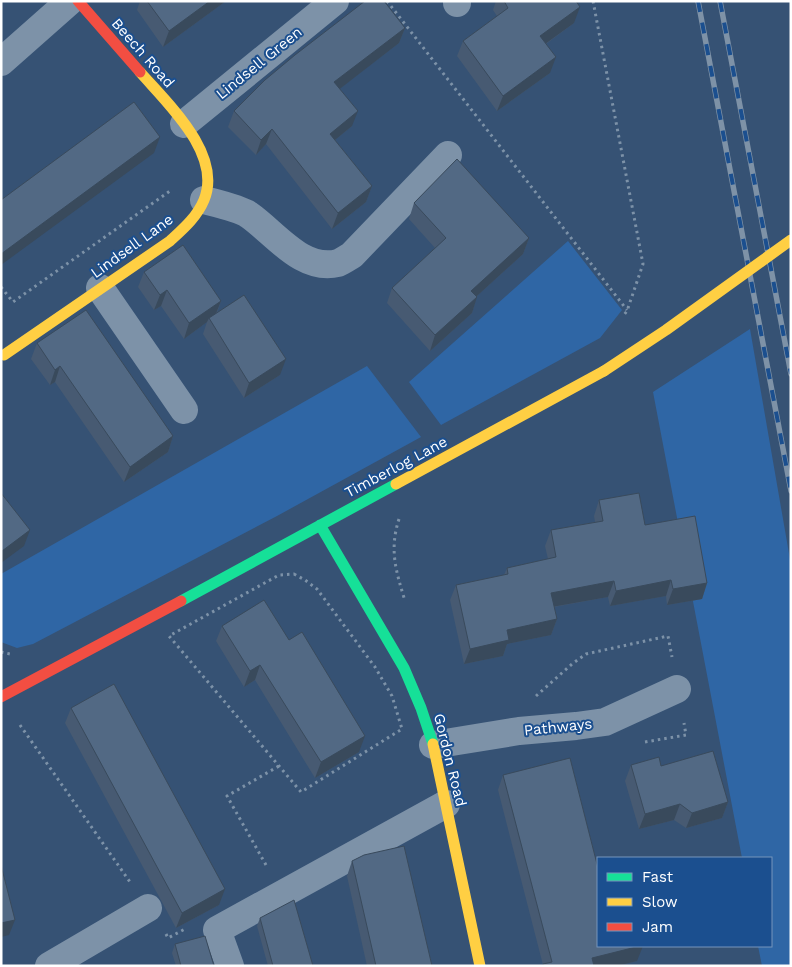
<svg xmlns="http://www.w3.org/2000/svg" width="792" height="967" font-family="'Work Sans',sans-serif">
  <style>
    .green { fill: #2f66a5 }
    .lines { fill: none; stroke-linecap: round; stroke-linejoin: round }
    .path { stroke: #7d92a8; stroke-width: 3; stroke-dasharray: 2.5 4; stroke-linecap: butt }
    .street { stroke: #7d92a8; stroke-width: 28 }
    .fast { stroke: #16e098; stroke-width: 11 }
    .slow { stroke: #ffcf43; stroke-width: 11 }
    .jam { stroke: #f24e42; stroke-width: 11 }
    .rail-casing { stroke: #7e92a7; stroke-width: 5.5 }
    .rail { stroke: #1b4f8f; stroke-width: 4; stroke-dasharray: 11; stroke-linecap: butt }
    .slow-bridge { stroke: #ffcf43; stroke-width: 11 }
    .wall { fill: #475a72 }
    .shaded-wall { fill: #394a5c }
    .building { fill: #526984; stroke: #394a5c }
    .labels { text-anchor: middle; stroke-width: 4; stroke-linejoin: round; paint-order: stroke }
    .street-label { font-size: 15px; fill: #fff; stroke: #1b4f8f }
  </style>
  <rect width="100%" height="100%" fill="#365274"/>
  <path class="green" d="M568,241L622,310L600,338L441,425L409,382Z
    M750,329L791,565V966H762L758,946H771V858H742L653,392Z
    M367,366L421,437L277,516L33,644L17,648L1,642V574Z"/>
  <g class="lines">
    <path class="path" d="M387,1L627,310
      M593,1L643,264L627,311L623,316
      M1,287L13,302L170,191
      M399,519C389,550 396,571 405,601
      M294,574L305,580L317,589L375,667L392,696L402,729L301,792L169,636L279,575Z
      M1,652L10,654
      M536,696L572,664L586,654L668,636L672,657
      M20,725L130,882
      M645,742L686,735L684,723
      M266,865L227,796L279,766
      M166,934L168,938L185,929"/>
    <path class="street" d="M457,1V3
      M1,62L70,1
      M184,124L335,1
      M204,200C215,203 241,209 249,215C275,233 302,272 338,263C343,261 347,258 352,255L448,155
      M100,288L184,410
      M433,745L519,731L576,726L605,722L677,689
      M49,966L148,908
      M230,966L217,930L446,804"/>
    <path class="fast" d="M320,525L404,668L421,708L433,744
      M181,601L396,484"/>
    <path class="slow" d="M4,355L170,241C183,229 197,217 204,200C223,154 167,103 140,72
      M396,484L604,371
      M433,744L480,966"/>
    <path class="jam" d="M78,1L140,72
      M1,697L181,601"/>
    <defs>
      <path id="rail" d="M698,1L791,491
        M720,1L791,374"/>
    </defs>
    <use href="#rail" class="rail-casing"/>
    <use href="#rail" class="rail"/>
    <path class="slow-bridge" d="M604,371L666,330L791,240"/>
  </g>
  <path class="wall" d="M140,1H226L163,47L137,10Z
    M496,1H576L574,23L546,44L550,73L497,111L457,56L463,41L497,16L493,10Z
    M405,28L399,43L339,89L352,126L335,140L372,186L366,202L332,229L266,144L256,155L228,127L234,111Z
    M414,203L529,238L523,254L477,296L472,313L430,351L387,303L392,288L435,248L409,219Z
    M144,272L221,301L217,313L280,375L244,398L203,334L207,322L184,339L161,306L154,310L138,287Z
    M37,343L173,436L168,452L124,482L55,382L50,385L31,359Z
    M599,500L645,525L707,583L702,599L667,605L666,596L610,606L608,597L554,607L557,619L551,635L507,644L503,656L464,664L450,600L456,585L504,575L507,568L548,559L545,546L551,530L595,522L594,516Z
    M222,626L289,640L359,752L315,778L255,680L244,687L216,641Z
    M71,708L219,905L176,928L65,723Z
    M631,765L661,766L728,802L722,818L686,828L674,820L639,829L625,781Z
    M503,775L598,946L637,961L617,966H542L543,965L498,790Z
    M352,861L432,966H367L347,876Z
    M260,918L313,966H268L257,926Z
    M175,944L214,966H176L172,953Z"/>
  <path class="shaded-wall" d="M210,1H226L163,47L169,31Z
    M580,7L574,23L534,52L540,36Z
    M405,28L399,43L328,98L334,82Z
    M556,57L550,73L497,111L503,96Z
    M358,111L352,126L324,149L330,134Z
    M272,129L266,144L256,155L261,140Z
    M160,137L154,153L1,265V254Z
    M372,186L366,202L332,229L338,213Z
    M529,238L523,254L466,306L471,291Z
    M167,290L161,306L154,310L160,295Z
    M477,297L472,313L430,351L435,335Z
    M221,301L215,316L209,318L207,322L184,339L189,323Z
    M286,359L280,375L244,398L249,383Z
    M60,366L55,382L50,385L55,370Z
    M173,436L168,452L124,482L130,467Z
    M30,530L24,546L1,563L2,551Z
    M671,580L666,596L610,606L616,591Z
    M614,581L608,597L546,608L551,593Z
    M707,583L702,599L667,605L673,589Z
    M557,619L551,635L507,644L503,656L464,664L470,649L507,630Z
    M260,665L255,680L244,687L250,671Z
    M365,736L359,752L315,778L321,762Z
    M728,802L722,818L686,828L692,813Z
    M680,804L674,820L639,829L645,814Z
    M225,889L219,905L176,928L182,913Z
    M15,920L9,935L1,937V923Z
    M640,946H643L637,961L617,966H589L592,958Z"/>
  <path class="building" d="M147,1H210L169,31Z
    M365,1H384L405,28L334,82L358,111L330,134L372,186L338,213L272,129L261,140L234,111L265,80L295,55Z
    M504,1H576L580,7L540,36L556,57L503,96L463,41L508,8Z
    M134,102L160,137L1,254V200Z
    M457,159L529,238L471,291L477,297L435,335L392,288L446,238L414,203Z
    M183,245L221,301L189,323L167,290L160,295L144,272Z
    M244,295L286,359L249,383L209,318Z
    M86,310L173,436L130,467L60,366L55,370L37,343Z
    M1,493L30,530L2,551H1Z
    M639,493L645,525L695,516L707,583L673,589L671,580L616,591L614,581L551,593L557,619L507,630L509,640L470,649L456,585L508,574L507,568L556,557L551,530L603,521L599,500Z
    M264,600L289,640L302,632L365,736L321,762L260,665L250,671L222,626Z
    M114,684L225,889L182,913L71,708Z
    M713,751L728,802L692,813L680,804L645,814L631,765L659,757L661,766Z
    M570,758L598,868V946H640L592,958L594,966H543V964L552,962L503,775Z
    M404,846L432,966H376L352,861L364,855Z
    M1,865L15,920L1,923Z
    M294,900L313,966H273L260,918Z
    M205,936L214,966H181L175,944Z"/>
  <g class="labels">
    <g class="street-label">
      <text transform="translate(143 53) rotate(49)" y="5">Beech Road</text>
      <text transform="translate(259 63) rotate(-39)" y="5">Lindsell Green</text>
      <text transform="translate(132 246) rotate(-36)" y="5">Lindsell Lane</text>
      <text transform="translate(396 467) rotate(-28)" y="5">Timberlog Lane</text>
      <text transform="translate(558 727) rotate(-6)" y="5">Pathways</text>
      <text transform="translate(450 760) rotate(76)" y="5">Gordon Road</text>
    </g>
  </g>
  <rect width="792" height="967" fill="none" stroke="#ffffff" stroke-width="5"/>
  <rect x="597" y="857" width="175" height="90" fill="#1b4f8f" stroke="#7695bc"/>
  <rect x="607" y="873" width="25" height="8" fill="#16e098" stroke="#7695bc"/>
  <text x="642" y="882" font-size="15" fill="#ffffff">Fast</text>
  <rect x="607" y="898" width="25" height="8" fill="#ffcf43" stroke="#7695bc"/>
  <text x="642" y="907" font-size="15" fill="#ffffff">Slow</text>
  <rect x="607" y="923" width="25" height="8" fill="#f24e42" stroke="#7695bc"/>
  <text x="642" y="932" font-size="15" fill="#ffffff">Jam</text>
</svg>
